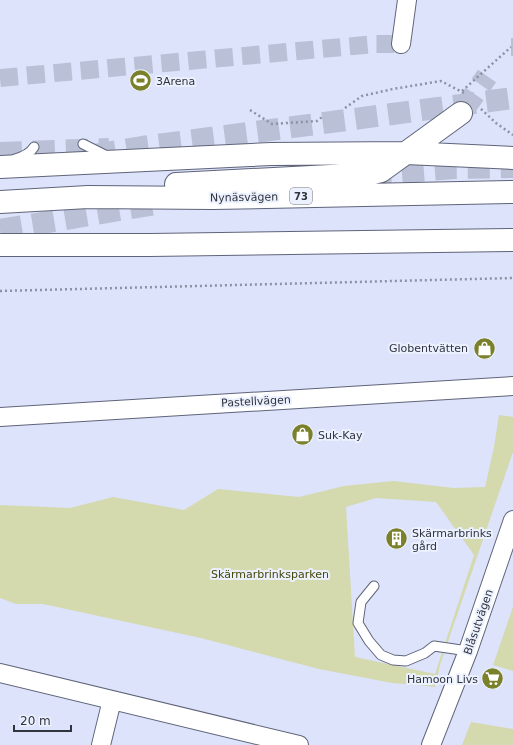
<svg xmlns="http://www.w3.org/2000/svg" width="513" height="745" font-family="'DejaVu Sans',sans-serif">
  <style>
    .green { fill: #d4d9ae; fill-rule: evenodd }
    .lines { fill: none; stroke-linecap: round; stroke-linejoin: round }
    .street-tunnel { stroke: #bac0d5; stroke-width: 18; stroke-dasharray: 18 9; stroke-linecap: butt }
    .highway-tunnel { stroke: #bac0d5; stroke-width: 22; stroke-dasharray: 22 11; stroke-linecap: butt }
    .lane-casing { stroke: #5f6479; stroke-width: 11 }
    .street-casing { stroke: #5f6479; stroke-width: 20 }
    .highway-casing { stroke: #5f6479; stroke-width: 24 }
    .path { stroke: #8c92a3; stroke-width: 2.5; stroke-dasharray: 2 3; stroke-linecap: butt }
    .lane { stroke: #fff; stroke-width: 9 }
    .street { stroke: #fff; stroke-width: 18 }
    .highway { stroke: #fff; stroke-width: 22 }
    .labels { text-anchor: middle; stroke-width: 4; stroke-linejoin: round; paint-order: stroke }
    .shield { fill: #ecf1ff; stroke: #696d77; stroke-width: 1 }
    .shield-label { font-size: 10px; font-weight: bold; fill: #31343d }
    .poi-label { font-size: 11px; fill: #31343d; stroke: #ecf1ff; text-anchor: start }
    .street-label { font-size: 11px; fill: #31343d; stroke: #ecf1ff }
    .park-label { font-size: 11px; fill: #444705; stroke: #ecf1ff }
  </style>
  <rect width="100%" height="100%" fill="#dce3fb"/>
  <path class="green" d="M499,415L513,417V452L440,665L435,687L418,685L392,683L319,669L201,638L43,604H16L0,598V505L70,508L113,497L184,510L218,489L299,497L344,486L393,481L454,488L485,487L494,447ZM376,498L436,502L474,555L435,674L355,657L346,507Z
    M513,607V671L493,665Z
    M471,722L513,729V745H462Z"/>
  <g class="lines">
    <path class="street-tunnel" d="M511,47H513
      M0,78L376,44H401"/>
    <path class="highway-tunnel" d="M462,112L487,76
      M0,153L109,149
      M94,155L142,147L513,98
      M369,175L454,168L513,167
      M0,230L161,203"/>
    <defs>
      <path id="lane" d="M83,144L107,156
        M15,159C22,157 30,154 34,147
        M374,586L361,602L358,623L369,641L381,655L393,660L406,661L425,653L434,646L468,651"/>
      <path id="street" d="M401,44L407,0
        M0,417L513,386
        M0,673L299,745
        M101,745L112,700
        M431,745L468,651L513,520"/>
      <path id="highway" d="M0,167L271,154L406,153L513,158
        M176,184L369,174L381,171L461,113
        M0,202L88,197L213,198L513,192
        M0,245H150L513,240"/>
    </defs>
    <use href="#lane" class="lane-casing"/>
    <use href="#street" class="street-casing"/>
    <use href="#highway" class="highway-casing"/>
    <path class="path" d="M462,91L511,47
      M345,108L362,96L393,89L441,81L464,93
      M481,109L496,123L513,135
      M250,110L272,124L317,121L322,117
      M0,291L513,278"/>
    <use href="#lane" class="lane"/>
    <use href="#street" class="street"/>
    <use href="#highway" class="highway"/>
  </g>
  <defs>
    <symbol id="stadium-disc" viewBox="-11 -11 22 22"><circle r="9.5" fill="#7b812b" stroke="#ecf1ff"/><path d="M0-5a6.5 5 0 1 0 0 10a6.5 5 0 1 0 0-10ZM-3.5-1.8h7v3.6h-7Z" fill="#fff"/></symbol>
    <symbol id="shop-disc" viewBox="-11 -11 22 22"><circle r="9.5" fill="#7b812b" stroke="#ecf1ff"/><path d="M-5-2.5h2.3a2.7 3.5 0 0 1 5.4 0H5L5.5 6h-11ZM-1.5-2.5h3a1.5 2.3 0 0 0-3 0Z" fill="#fff"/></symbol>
    <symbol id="building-disc" viewBox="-11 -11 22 22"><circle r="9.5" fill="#7b812b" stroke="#ecf1ff"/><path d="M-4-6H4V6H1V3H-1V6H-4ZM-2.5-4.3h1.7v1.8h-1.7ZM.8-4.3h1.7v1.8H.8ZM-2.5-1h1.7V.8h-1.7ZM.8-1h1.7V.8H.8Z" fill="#fff"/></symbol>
    <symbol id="supermarket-disc" viewBox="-11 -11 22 22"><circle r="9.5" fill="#7b812b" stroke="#ecf1ff"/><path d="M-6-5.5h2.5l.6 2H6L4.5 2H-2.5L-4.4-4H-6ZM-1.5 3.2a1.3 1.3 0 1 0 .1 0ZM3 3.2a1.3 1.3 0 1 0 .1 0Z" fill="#fff"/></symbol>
  </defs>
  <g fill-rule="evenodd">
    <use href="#stadium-disc" x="128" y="68" width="25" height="25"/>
    <use href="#shop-disc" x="472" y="336" width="25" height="25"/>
    <use href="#shop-disc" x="290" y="422" width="25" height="25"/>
    <use href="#building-disc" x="384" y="526" width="25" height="25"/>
    <use href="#supermarket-disc" x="480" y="666" width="25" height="25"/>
  </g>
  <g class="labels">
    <rect class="shield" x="290" y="188" width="22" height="16" rx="3"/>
    <g class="shield-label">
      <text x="301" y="200">73</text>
    </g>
    <g class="poi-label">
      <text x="156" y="85">3Arena</text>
      <text x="468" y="352" text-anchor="end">Globentvätten</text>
      <text x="318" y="439">Suk-Kay</text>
      <text x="412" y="537">Skärmarbrinks<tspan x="412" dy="13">gård</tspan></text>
      <text x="478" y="683" text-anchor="end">Hamoon Livs</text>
    </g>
    <g class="street-label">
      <text transform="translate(244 197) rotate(-1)" y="4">Nynäsvägen</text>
      <text transform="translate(256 401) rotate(-3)" y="4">Pastellvägen</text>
      <text transform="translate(478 622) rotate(-71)" y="4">Blåsutvägen</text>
    </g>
    <g class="park-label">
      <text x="270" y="578">Skärmarbrinksparken</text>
    </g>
  </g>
  <path d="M14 725v6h57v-6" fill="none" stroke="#31343d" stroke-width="2"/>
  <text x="20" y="725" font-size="12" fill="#31343d" stroke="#ecf1ff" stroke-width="3" paint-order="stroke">20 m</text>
</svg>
